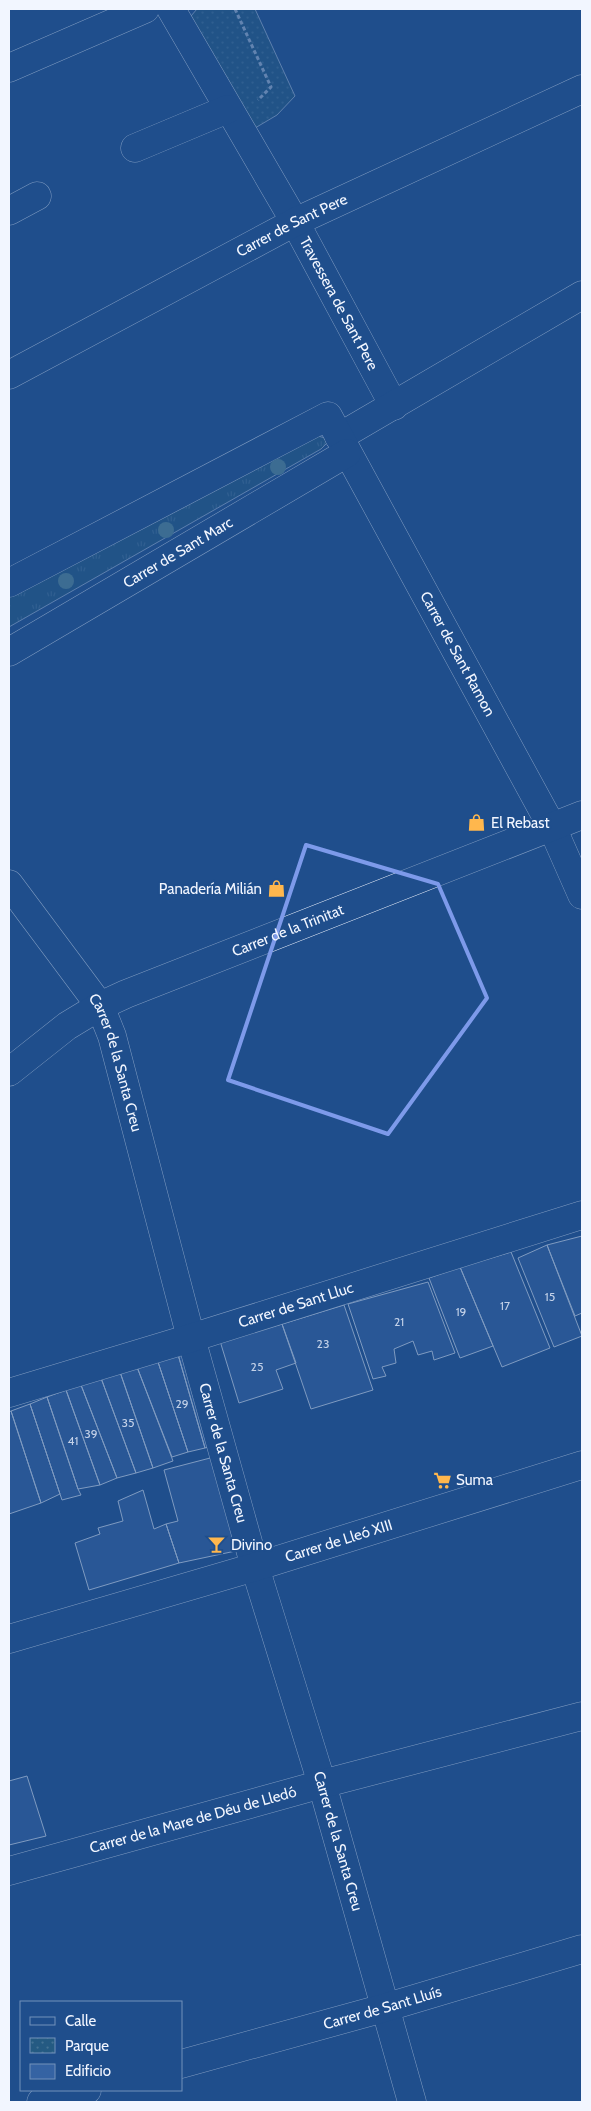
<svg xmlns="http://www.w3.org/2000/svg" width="591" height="2111" font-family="Cabin,sans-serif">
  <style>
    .grass { fill: url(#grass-tufts); stroke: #a8bbd7 }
    .park { fill: url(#park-dots); stroke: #a8bbd7 }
    .building { fill: #3563a3; stroke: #f2f6ff }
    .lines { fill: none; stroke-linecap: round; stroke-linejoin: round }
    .minor-casing { stroke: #f2f6ff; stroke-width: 29 }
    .path { stroke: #b3c4dc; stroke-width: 3; stroke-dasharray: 4 2.5; stroke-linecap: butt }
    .minor { stroke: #1f4e8c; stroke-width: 28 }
    .tree { fill: #61919a }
    .marked { fill: none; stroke: #7d9aea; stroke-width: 4; stroke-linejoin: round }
    .labels { text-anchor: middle; stroke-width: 4; stroke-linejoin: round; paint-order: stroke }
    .number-label { font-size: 12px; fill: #c3d1e8 }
    .street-label { font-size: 15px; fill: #f2f6ff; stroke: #1f4e8c }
    .poi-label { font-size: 15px; fill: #f2f6ff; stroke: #1f4e8c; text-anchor: start }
  </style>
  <defs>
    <pattern id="grass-tufts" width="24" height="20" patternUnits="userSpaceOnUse" patternTransform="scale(1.25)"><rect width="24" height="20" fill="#245a82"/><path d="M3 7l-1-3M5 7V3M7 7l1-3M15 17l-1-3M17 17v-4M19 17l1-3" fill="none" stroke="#447295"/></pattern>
    <pattern id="park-dots" width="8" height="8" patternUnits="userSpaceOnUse" patternTransform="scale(1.25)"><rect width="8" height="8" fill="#245a82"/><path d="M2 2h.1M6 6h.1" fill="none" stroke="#447295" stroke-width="1.8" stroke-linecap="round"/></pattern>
  </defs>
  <rect width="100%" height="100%" fill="#1f4e8c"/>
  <path class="grass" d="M318,436L325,438L327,443L321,449L9,627V596Z"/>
  <path class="park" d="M197,9H255L295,96L277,115L250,131L191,16Z"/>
  <path class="building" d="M582,1236V1313L575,1316L547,1245Z
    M547,1245L582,1336L554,1347L518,1258Z
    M511,1252L550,1348L502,1367L460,1267Z
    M460,1267L493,1346L460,1358L429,1278Z
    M428,1282L455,1353L434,1360L432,1351L418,1355L413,1341L394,1349L396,1363L382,1367L386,1376L373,1379L348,1304Z
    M344,1305L373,1390L311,1409L282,1324Z
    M282,1324L296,1363L276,1370L283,1389L239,1403L220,1341Z
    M188,1345L216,1445L205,1448L177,1351Z
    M177,1351L205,1448L188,1452L157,1359Z
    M157,1359L188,1452L172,1457L137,1367Z
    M137,1367L173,1461L153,1468L120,1372Z
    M120,1372L153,1468L136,1473L101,1378Z
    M101,1378L136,1473L117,1478L81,1385Z
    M81,1385L117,1478L100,1485L66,1390Z
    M66,1390L100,1485L78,1489L47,1397Z
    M47,1397L78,1489L81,1495L62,1500L30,1404Z
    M30,1404L60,1494L41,1503L11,1411Z
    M11,1411L41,1503L9,1514V1412Z
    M214,1457L245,1549L179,1563L166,1524L178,1521L164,1470Z
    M143,1490L154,1529L166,1524L179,1563L89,1590L75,1543L100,1534L98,1528L123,1521L118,1501Z
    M27,1776L46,1836L9,1845V1781Z"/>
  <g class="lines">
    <defs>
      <g id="minor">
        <path id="s1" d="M171,9L295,222L394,406"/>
        <path d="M9,68L145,9"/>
        <path d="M135,148L228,109"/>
        <path d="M9,211L37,196"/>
        <path id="s2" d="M9,375L295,222L582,89"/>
        <path d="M339,437L582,295"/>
        <path id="s3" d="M9,583L328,416L552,827L582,895"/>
        <path id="s4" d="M9,652L347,453"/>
        <path id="s5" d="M9,884L100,1006L112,1036L191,1338L255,1567L322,1784L412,2102"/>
        <path id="s6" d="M9,1072L67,1026L100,1006L126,994L582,815"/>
        <path id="s7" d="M9,1393L191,1338L582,1215"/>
        <path id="s8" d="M9,1639L255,1567L582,1465"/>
        <path id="s9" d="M9,1871L322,1784L582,1716"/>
        <path id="s10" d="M181,2064L384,2008L582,1949"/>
        <path d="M41,2102L87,2090"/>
      </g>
    </defs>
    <use href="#minor" class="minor-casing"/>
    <path class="path" d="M235,9L271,87L258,100"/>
    <use href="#minor" class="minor"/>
  </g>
  <g class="tree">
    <circle cx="278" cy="467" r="8"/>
    <circle cx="166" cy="530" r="8"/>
    <circle cx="66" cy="581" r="8"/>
  </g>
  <path d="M0 0H591V2111H0ZM306,845L438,884L487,998L388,1134L228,1080Z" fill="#1f4e8c" fill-opacity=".55" fill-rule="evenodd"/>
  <path class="marked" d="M306,845L438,884L487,998L388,1134L228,1080Z"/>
  <defs>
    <symbol id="shop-bare" viewBox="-9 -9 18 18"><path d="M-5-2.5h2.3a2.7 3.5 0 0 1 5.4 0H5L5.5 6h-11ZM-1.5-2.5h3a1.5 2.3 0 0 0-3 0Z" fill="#ffb74d" stroke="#1f4e8c" stroke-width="2.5" paint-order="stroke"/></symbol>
    <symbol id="supermarket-bare" viewBox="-9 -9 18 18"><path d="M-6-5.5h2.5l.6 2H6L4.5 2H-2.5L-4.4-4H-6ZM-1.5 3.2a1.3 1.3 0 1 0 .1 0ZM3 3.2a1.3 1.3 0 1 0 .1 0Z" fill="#ffb74d" stroke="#1f4e8c" stroke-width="2.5" paint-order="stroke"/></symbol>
    <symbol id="bar-bare" viewBox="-9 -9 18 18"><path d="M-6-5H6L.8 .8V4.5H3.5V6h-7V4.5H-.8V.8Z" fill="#ffb74d" stroke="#1f4e8c" stroke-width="2.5" paint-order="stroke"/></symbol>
  </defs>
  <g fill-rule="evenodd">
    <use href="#shop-bare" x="464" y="810" width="25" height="25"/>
    <use href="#shop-bare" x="264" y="876" width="25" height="25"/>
    <use href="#supermarket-bare" x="430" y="1468" width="25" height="25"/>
    <use href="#bar-bare" x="204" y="1532" width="25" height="25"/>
  </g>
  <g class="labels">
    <g class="number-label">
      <text x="550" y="1301">15</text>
      <text x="505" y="1310">17</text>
      <text x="461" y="1316">19</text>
      <text x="399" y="1326">21</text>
      <text x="323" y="1348">23</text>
      <text x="257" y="1371">25</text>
      <text x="182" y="1408">29</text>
      <text x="128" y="1427">35</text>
      <text x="91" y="1438">39</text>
      <text x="73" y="1445">41</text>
    </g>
    <g class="street-label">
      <text dy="5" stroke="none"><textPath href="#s2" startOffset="320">Carrer de Sant Pere</textPath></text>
      <text dy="5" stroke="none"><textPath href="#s1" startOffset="339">Travessera de Sant Pere</textPath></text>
      <text dy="5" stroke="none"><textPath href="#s4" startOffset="196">Carrer de Sant Marc</textPath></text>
      <text dy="5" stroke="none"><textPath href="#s3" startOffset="631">Carrer de Sant Ramon</textPath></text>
      <text dy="5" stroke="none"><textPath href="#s6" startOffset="315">Carrer de la Trinitat</textPath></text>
      <text dy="5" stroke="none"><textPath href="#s5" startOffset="211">Carrer de la Santa Creu</textPath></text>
      <text dy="5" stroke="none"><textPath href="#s7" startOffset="300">Carrer de Sant Lluc</textPath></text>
      <text dy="5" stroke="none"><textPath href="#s5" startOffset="616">Carrer de la Santa Creu</textPath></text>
      <text dy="5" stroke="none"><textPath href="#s8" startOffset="344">Carrer de Lleó XIII</textPath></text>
      <text dy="5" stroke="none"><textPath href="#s9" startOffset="191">Carrer de la Mare de Déu de Lledó</textPath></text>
      <text dy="5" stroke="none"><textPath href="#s5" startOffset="1021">Carrer de la Santa Creu</textPath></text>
      <text dy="5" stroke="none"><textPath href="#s10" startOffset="209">Carrer de Sant Lluís</textPath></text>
    </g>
    <g class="poi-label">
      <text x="491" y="828">El Rebast</text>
      <text x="262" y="894" text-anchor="end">Panadería Milián</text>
      <text x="456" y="1485">Suma</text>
      <text x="231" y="1550">Divino</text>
    </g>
  </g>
  <rect width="591" height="2111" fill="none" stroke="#f2f6ff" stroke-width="20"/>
  <rect x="20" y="2001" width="162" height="90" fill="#1f4e8c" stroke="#7391ba"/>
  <rect x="30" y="2017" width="25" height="8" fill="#1f4e8c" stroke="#7391ba"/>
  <text x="65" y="2026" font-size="15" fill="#f2f6ff">Calle</text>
  <rect x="30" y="2038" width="25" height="15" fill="url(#park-dots)" stroke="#7391ba"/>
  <text x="65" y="2051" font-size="15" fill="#f2f6ff">Parque</text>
  <rect x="30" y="2064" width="25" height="15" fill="#3563a3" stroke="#7391ba"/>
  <text x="65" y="2076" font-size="15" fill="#f2f6ff">Edificio</text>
</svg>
